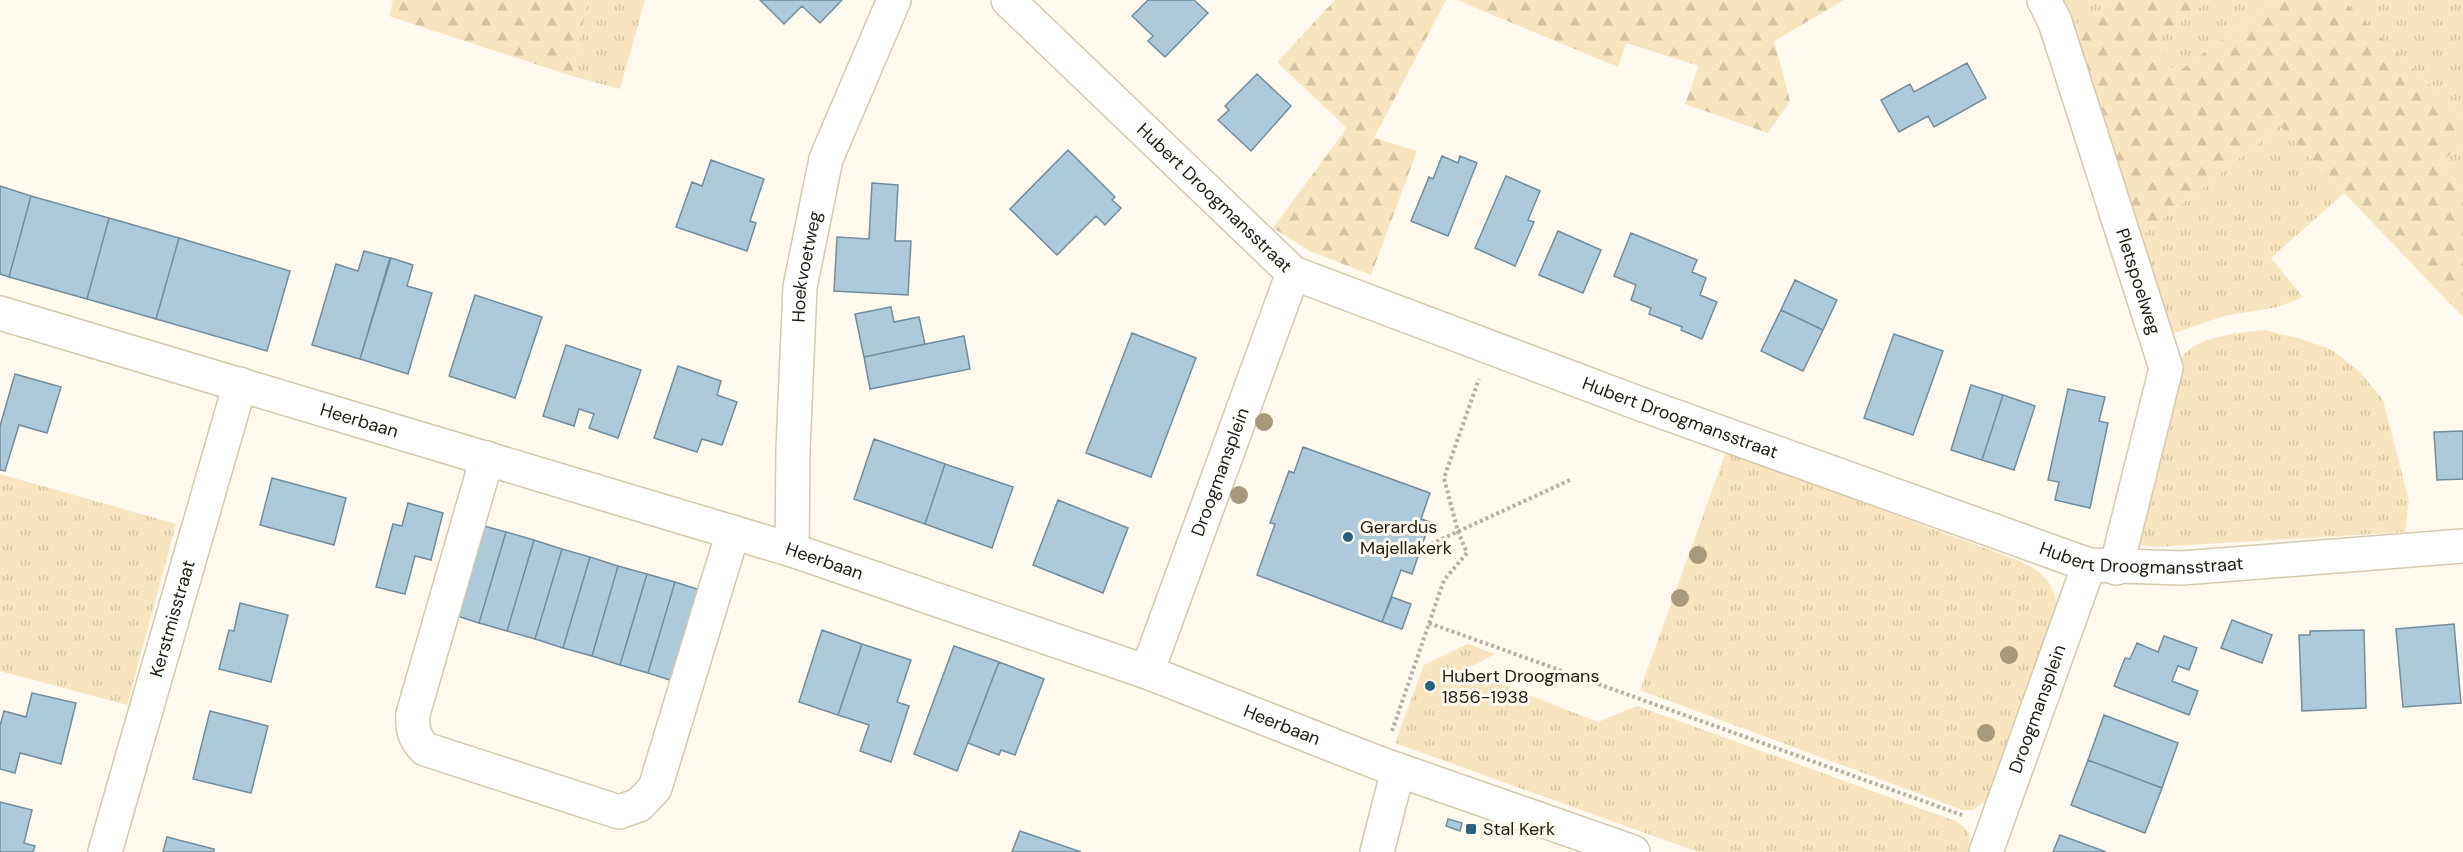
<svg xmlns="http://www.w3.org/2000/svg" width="2463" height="852" font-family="'DM Sans',sans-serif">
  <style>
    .grass { fill: url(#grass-tufts) }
    .forest { fill: url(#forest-firs) }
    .building { fill: #accada; stroke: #728e9e; stroke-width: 1.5 }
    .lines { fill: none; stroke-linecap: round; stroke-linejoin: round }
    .minor-casing { stroke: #d5c9ae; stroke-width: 36 }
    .path { stroke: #b6b1a6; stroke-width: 4; stroke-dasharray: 3 3; stroke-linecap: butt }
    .minor { stroke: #fff; stroke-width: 33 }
    .tree { fill: #a69a7b }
    .poi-dot { fill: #2a617c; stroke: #fef9ee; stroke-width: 2 }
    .labels { text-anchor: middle; stroke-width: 6; stroke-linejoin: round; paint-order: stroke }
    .street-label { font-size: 18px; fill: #201c11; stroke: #fef9ee }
    .poi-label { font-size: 18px; fill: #201c11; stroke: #fef9ee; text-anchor: start }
  </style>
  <defs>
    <pattern id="grass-tufts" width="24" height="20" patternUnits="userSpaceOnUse" patternTransform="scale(1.5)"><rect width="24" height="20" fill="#f6e5be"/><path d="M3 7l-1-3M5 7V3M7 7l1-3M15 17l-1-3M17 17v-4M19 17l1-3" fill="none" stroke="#d3c4a2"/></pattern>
    <pattern id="forest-firs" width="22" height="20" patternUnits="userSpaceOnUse" patternTransform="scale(1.5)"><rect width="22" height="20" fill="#f6e5be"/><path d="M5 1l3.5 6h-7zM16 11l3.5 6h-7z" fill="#d3c4a2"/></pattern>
  </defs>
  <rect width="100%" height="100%" fill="#fef9ee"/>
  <path class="grass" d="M588,0H645L620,89L572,76Z
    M2059,0H2121L2072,27Z
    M2210,0H2276L2175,74L2156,40Z
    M2343,0H2463V117Z
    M2280,126L2344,193L2271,258L2303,297L2278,307L2224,316L2169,335L2140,237Z
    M2463,142V188L2439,165Z
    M2264,330L2301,339L2332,350L2360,372L2383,400L2409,501L2405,532L2156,547L2140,545L2173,378C2176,371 2178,362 2183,356C2196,337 2242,332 2264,330Z
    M1726,452L2017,560C2040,570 2053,580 2057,606L1987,800L1973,810H1963L1640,690Z
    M0,474L176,524L127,705L0,671Z
    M1468,644L1495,654L1464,670L1598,722L1637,706L1955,821C1970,829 1972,836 1968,852H1698L1395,743L1424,665Z"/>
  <path class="forest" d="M393,0H588L572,76L389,16Z
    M1335,0H1446L1374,138L1417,151L1371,275L1310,251L1273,228L1347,128L1277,62Z
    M1457,0H1844L1774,41L1790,101L1768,133L1685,104L1699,66L1626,43L1618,67Z
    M2121,0H2210L2157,40L2175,74L2276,0H2343L2463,117V142L2439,165L2463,188V317L2280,126L2140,237L2072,27Z"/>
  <path class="building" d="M760,0H842L820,23L802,6L784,24Z
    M1148,0H1194L1208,13L1165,57L1148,41L1153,36L1132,16Z
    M1967,63L1986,98L1934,127L1928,116L1899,132L1881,100L1910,84L1914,92Z
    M1257,74L1291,106L1251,151L1218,120L1229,110L1225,106Z
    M1068,150L1115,197L1112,200L1121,208L1105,225L1096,216L1057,255L1010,209Z
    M1442,156L1458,163L1460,156L1477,163L1448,236L1411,221L1429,177L1433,179Z
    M711,160L764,179L750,221L756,223L747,251L676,227L692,182L702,186Z
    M1506,176L1540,191L1528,220L1534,222L1515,266L1475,248Z
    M872,183L898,185L895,241H911L908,295L834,291L837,237L869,239Z
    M0,186L31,196L9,277L0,274Z
    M31,196L109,218L87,299L9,277Z
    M109,218L179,238L156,319L87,299Z
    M1558,231L1601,250L1583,293L1539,275Z
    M1631,233L1697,260L1692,272L1706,278L1700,295L1717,302L1702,339L1681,330L1682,327L1649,314L1651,308L1631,300L1636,285L1614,276Z
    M179,238L290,271L267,351L156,319Z
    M364,251L390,258L360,359L312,345L336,264L358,271Z
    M391,258L413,265L407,286L432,293L408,374L360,359Z
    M1795,280L1837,300L1823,330L1781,310Z
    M475,295L542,317L515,398L449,376Z
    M891,307L894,322L919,317L925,344L864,357L855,314Z
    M1781,310L1823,330L1803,371L1761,351Z
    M1132,333L1196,358L1151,477L1086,453Z
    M1894,334L1943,351L1913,435L1864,418Z
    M964,336L970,369L870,389L864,357Z
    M566,345L641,370L618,438L589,428L594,414L579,409L574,426L543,416Z
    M678,366L721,381L717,395L737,402L722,445L702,439L697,452L654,438Z
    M15,374L61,387L47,433L19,425L5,471L0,470V426Z
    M1971,385L2003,395L1982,460L1951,450Z
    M2068,389L2105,397L2099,421L2108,423L2090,508L2055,500L2059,482L2048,480Z
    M2003,395L2035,406L2014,470L1982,460Z
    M2463,431V479L2437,480L2434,432Z
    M874,439L945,464L925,524L854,499Z
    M1303,447L1430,493L1421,519L1430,522L1412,574L1401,570L1382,622L1257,575L1275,524L1270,523L1289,471L1294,473Z
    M945,464L1013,487L992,548L925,524Z
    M272,478L346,498L334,545L260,525Z
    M1058,500L1128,528L1103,593L1033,565Z
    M408,503L443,513L431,560L415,556L405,594L376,587L393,524L402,526Z
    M477,524L506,532L479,623L451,614Z
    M506,532L534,540L507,631L479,623Z
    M534,540L562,549L535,639L507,631Z
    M562,549L590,557L563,648L535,639Z
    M590,557L618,566L592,656L563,648Z
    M618,566L647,574L620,665L592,656Z
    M647,574L675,582L648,673L620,665Z
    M675,582L703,591L676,682L648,673Z
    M1392,597L1411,604L1402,629L1382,622Z
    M240,603L288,615L271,682L219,669L229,630L234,631Z
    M2232,620L2272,635L2262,663L2221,648Z
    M2454,624L2461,703L2403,707L2396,629Z
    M822,630L862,644L838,715L799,702Z
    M2364,630L2366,708L2302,711L2299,635H2310V631Z
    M2164,636L2197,648L2189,670L2178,666L2172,681L2198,691L2189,715L2114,686L2125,658L2130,659L2137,643L2158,652Z
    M862,644L911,660L897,702L909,706L891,762L860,751L869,725L838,715Z
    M954,646L999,662L957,771L914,754Z
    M999,662L1044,679L1015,755L1001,750L999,755L968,743Z
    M32,693L76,703L61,764L20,753L15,773L0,769V726L4,711L26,717Z
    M210,711L268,726L251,793L193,779Z
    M2104,715L2178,743L2162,788L2088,760Z
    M2088,760L2162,788L2145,833L2071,805Z
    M0,802L32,810L24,843L35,846L33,852H0Z
    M1448,819L1462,823L1460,831L1446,826Z
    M1020,831L1081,852H1012Z
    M2060,835L2106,852H2053Z
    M167,837L214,849V852H163Z"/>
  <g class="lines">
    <defs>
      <g id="minor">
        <path id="s1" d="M1008,0L1293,273L1638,403L2089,565L2182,568L2463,546"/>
        <path id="s2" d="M2044,0L2055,22L2166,368L2116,568"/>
        <path id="s3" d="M0,313L792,550L1147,672L1381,764L1633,852"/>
        <path d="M487,458L413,714C412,729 414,738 425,749L619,812L639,805L655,788L733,532"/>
        <path id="s4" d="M792,550L793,449L800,287L826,159L894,0"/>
        <path id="s5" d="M1147,672L1293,273"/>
        <path id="s6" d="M105,852L240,384"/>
        <path d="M1377,852L1398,770"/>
        <path id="s7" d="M1986,852L2089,565"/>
      </g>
    </defs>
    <use href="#minor" class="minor-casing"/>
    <path class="path" d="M1420,549L1570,480
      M1429,623L1962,815
      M1392,731L1444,580L1467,553L1458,532L1444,478L1479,379"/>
    <use href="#minor" class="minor"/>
  </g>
  <g class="tree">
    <circle cx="1264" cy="422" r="9"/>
    <circle cx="1239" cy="495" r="9"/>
    <circle cx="1698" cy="555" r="9"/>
    <circle cx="1680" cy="598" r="9"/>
    <circle cx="2009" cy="655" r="9"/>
    <circle cx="1986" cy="733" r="9"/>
  </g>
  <g class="poi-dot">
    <circle cx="1348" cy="537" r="6"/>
    <circle cx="1430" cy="686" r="6"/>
    <rect x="1465" y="823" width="12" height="12" rx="3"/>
  </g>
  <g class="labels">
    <g class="street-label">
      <text dy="6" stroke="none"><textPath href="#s1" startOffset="286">Hubert Droogmansstraat</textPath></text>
      <text dy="6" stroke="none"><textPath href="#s4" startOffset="284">Hoekvoetweg</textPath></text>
      <text dy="6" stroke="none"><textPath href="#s2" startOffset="297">Pletspoelweg</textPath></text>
      <text dy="6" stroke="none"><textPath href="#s1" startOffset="808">Hubert Droogmansstraat</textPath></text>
      <text dy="6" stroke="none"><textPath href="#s3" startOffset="375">Heerbaan</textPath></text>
      <text dy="6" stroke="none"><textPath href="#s5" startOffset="213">Droogmansplein</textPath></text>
      <text dy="6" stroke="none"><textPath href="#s1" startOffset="1294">Hubert Droogmansstraat</textPath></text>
      <text dy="6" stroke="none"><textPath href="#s3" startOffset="861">Heerbaan</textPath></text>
      <text dy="6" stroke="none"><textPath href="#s6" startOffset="243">Kerstmisstraat</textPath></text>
      <text dy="6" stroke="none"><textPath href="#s7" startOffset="152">Droogmansplein</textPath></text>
      <text dy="6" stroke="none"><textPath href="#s3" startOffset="1347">Heerbaan</textPath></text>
    </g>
    <g class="poi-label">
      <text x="1360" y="533">Gerardus<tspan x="1360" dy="21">Majellakerk</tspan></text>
      <text x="1442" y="682">Hubert Droogmans<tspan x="1442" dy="21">1856-1938</tspan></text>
      <text x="1483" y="835">Stal Kerk</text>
    </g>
  </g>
</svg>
